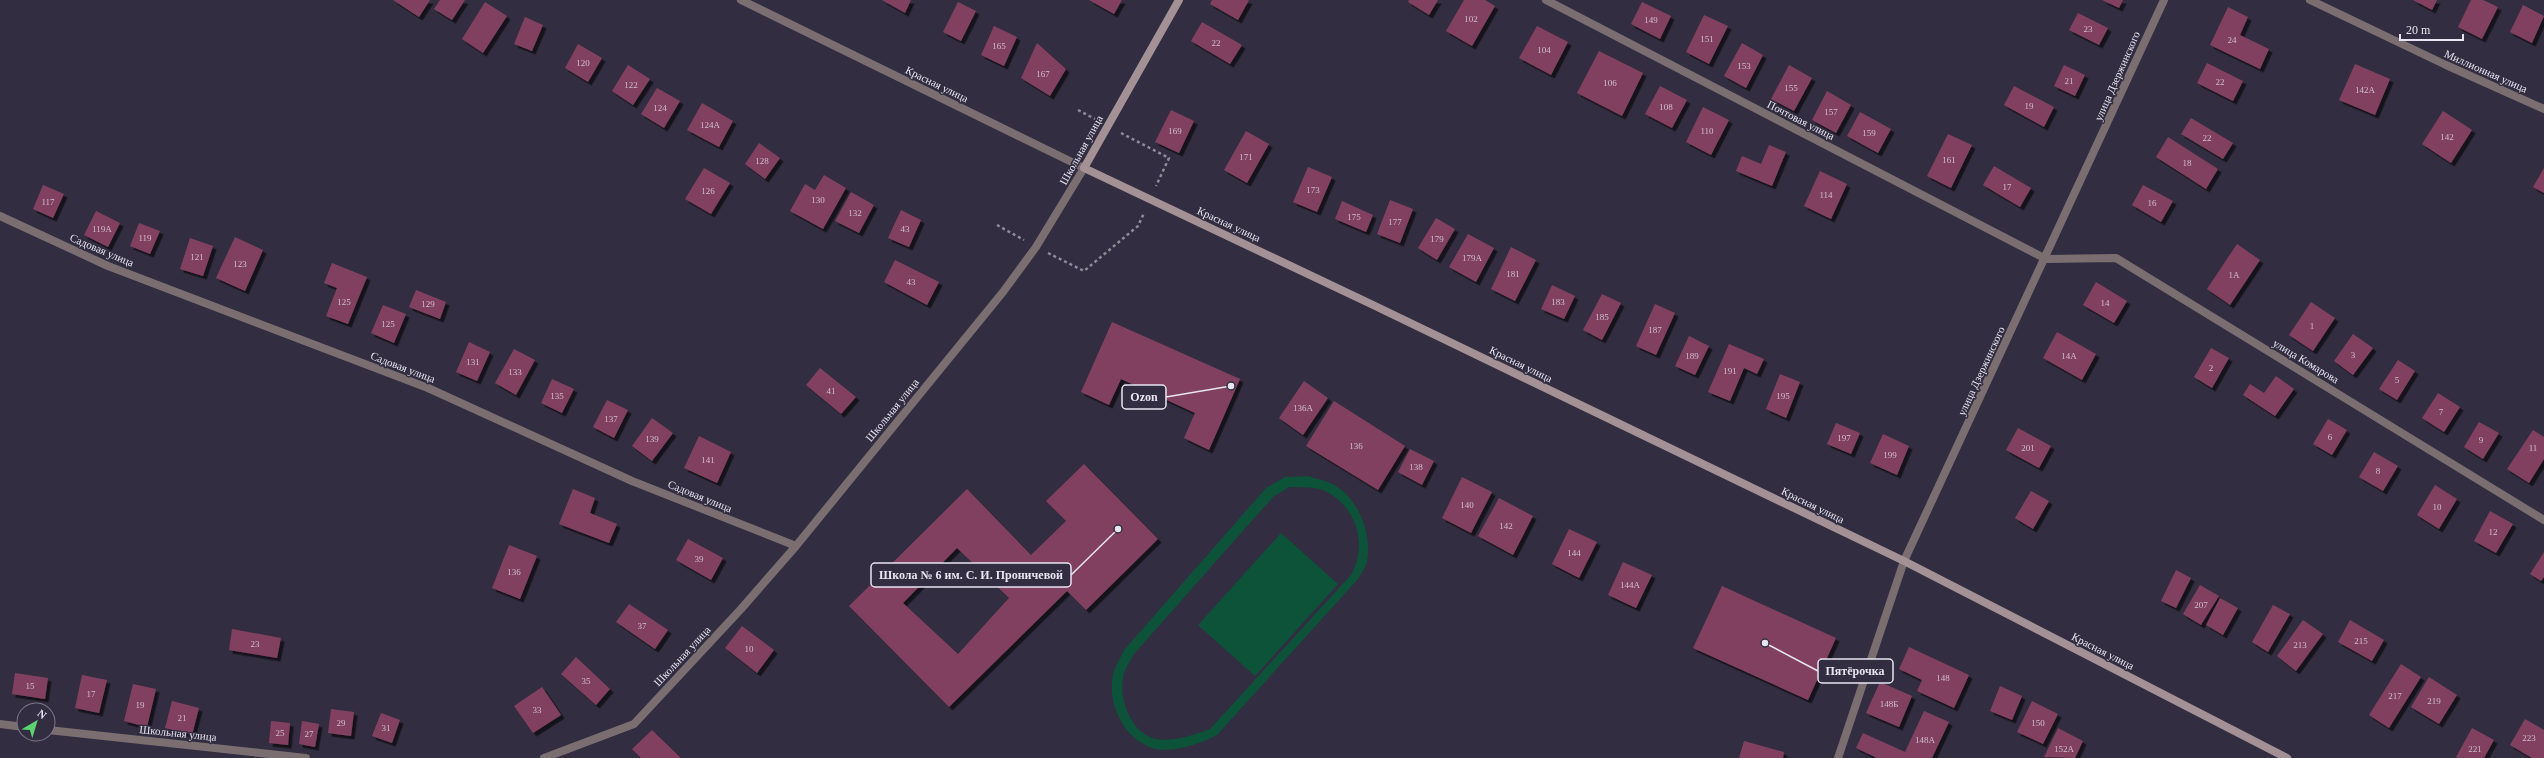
<svg xmlns="http://www.w3.org/2000/svg" width="2544" height="758" font-family="'Times New Roman',serif">
  <style>
    .green { fill: #0c5339; fill-rule: evenodd }
    .building { fill: #824160; fill-rule: evenodd; filter: url(#shadow) }
    .lines { fill: none; stroke-linecap: round; stroke-linejoin: round }
    .path { stroke: #8f8b9b; stroke-width: 2.5; stroke-dasharray: 3 3; stroke-linecap: butt }
    .minor { stroke: #7a6e71; stroke-width: 8 }
    .tertiary { stroke: #7a6e71; stroke-width: 8 }
    .secondary { stroke: #a49195; stroke-width: 8 }
    .labels { text-anchor: middle; stroke-width: 3; stroke-linejoin: round; paint-order: stroke }
    .number-label { font-size: 9px; fill: #cebcce }
    .street-label { font-size: 11px; fill: #e8e5f2; stroke: #322d40 }
    .leader { fill: none; stroke: #e8e5f2; stroke-width: 1.5 }
    .callout-dot { fill: #e8e5f2; stroke: #322d40; stroke-width: 1.5 }
    .callout { fill: #322d40; stroke: #e8e5f2; stroke-width: 1.5 }
    .callout-label { font-size: 12px; text-anchor: middle; font-weight: bold; fill: #e8e5f2 }
  </style>
  <defs>
    <filter id="shadow"><feDropShadow dx="3.5" dy="3.5" stdDeviation="0" flood-color="#0009"/></filter>
  </defs>
  <rect width="100%" height="100%" fill="#322d40"/>
  <path class="green" d="M1308,476C1316,479 1325,480 1332,484C1359,497 1372,534 1367,562C1365,568 1361,574 1358,579L1217,735C1200,744 1171,754 1152,748C1122,738 1104,698 1115,668C1118,661 1122,655 1125,649L1266,488L1285,477ZM1289,487C1300,488 1315,486 1325,491C1357,507 1368,545 1351,575L1210,729C1194,735 1173,742 1156,739C1130,733 1116,695 1125,671C1127,665 1131,660 1134,654L1273,497Z
    M1281,533L1338,584L1255,676L1198,625Z"/>
  <path class="building" d="M393,0H430L419,17Z
    M440,0H465L452,20L434,9Z
    M882,0H911L905,13Z
    M1089,0H1122L1114,14Z
    M1212,0H1249L1238,20L1210,4Z
    M1409,0H1438L1429,15L1408,2Z
    M1464,0H1485L1495,6L1472,46L1446,31Z
    M2102,0H2123L2119,8Z
    M2413,0H2437L2432,10Z
    M2471,0H2483L2498,7L2482,39L2458,27Z
    M485,2L507,16L483,53L462,39Z
    M958,2L976,11L961,41L943,32Z
    M1642,2L1671,16L1660,39L1631,24Z
    M2523,5L2544,16L2532,43L2510,32Z
    M2228,7L2248,17L2240,35L2269,49L2260,69L2210,45Z
    M2078,13L2108,28L2099,45L2069,30Z
    M1704,15L1728,26L1709,64L1686,52Z
    M525,17L543,25L532,51L514,44Z
    M1202,22L1242,45L1230,64L1191,41Z
    M994,26L1017,37L1004,66L981,55Z
    M1537,26L1568,42L1551,75L1519,58Z
    M1037,43L1066,69L1050,96L1021,78Z
    M1742,43L1763,55L1746,88L1724,76Z
    M578,44L602,58L588,82L565,68Z
    M1599,51L1643,73L1622,116L1577,93Z
    M2207,63L2243,81L2233,101L2197,83Z
    M2355,64L2390,79L2375,115L2339,100Z
    M628,65L650,79L633,105L612,91Z
    M1789,65L1812,78L1794,111L1771,99Z
    M2064,65L2085,75L2075,96L2054,86Z
    M1660,86L1687,100L1672,128L1645,114Z
    M2014,86L2054,107L2044,127L2004,105Z
    M657,88L680,101L664,128L641,114Z
    M1827,91L1851,105L1836,133L1812,120Z
    M702,103L733,121L719,147L687,130Z
    M1703,107L1729,120L1711,155L1686,142Z
    M1171,110L1194,121L1179,153L1155,142Z
    M2443,111L2472,130L2451,163L2422,144Z
    M1860,112L1891,129L1878,153L1847,136Z
    M2191,118L2233,143L2223,159L2181,134Z
    M1246,131L1269,144L1247,183L1224,170Z
    M1948,134L1972,145L1951,188L1927,176Z
    M2168,137L2218,169L2206,189L2156,157Z
    M759,143L780,158L765,179L745,164Z
    M1769,145L1786,152L1772,186L1736,171L1742,156L1761,164Z
    M1994,166L2031,188L2020,207L1983,185Z
    M1308,167L1332,177L1317,212L1293,202Z
    M704,168L730,183L711,214L685,199Z
    M2544,168V193L2533,187Z
    M1820,171L1847,184L1831,219L1804,206Z
    M824,175L846,188L823,229L790,211L805,184L815,190Z
    M43,185L64,194L53,218L33,209Z
    M2143,185L2173,201L2161,222L2132,205Z
    M851,192L874,205L859,233L835,221Z
    M1390,200L1413,209L1400,243L1377,234Z
    M1342,201L1373,215L1366,232L1335,219Z
    M901,210L921,220L909,247L888,238Z
    M96,211L120,223L108,247L84,235Z
    M1436,218L1455,229L1437,260L1418,248Z
    M139,223L160,231L150,254L130,246Z
    M1468,234L1494,248L1476,282L1449,267Z
    M235,237L263,250L245,291L216,278Z
    M190,238L213,246L203,276L180,269Z
    M2237,244L2260,260L2230,305L2207,289Z
    M1511,247L1536,260L1515,301L1491,289Z
    M895,260L939,282L927,305L884,282Z
    M332,263L367,277L348,324L326,316L337,288L324,283Z
    M2096,282L2127,301L2114,323L2083,305Z
    M1552,285L1575,296L1564,319L1541,309Z
    M416,290L446,302L440,319L409,307Z
    M1602,294L1621,303L1602,340L1583,330Z
    M2311,302L2335,318L2313,351L2289,335Z
    M1655,304L1675,313L1656,355L1636,346Z
    M383,305L406,314L394,343L371,333Z
    M1112,322L1240,379L1209,450L1184,438L1195,413L1121,379L1109,405L1081,392Z
    M2057,332L2096,354L2082,380L2043,358Z
    M2353,334L2373,348L2353,375L2334,361Z
    M1689,336L1709,346L1695,375L1675,366Z
    M469,342L490,352L477,381L456,372Z
    M1729,344L1764,359L1757,374L1744,368L1730,401L1708,392Z
    M2211,348L2229,358L2212,388L2194,377Z
    M514,349L535,360L516,395L495,383Z
    M2398,360L2415,371L2397,400L2379,389Z
    M820,368L856,397L841,414L806,385Z
    M1780,374L1800,382L1786,418L1766,409Z
    M2276,376L2294,389L2275,416L2243,395L2250,384L2264,393Z
    M552,379L574,389L562,413L541,403Z
    M1304,381L1328,398L1303,435L1279,418Z
    M2438,393L2460,407L2444,432L2422,418Z
    M607,400L628,410L614,438L593,427Z
    M1334,401L1405,446L1378,490L1306,446Z
    M652,418L673,433L652,461L632,446Z
    M2328,419L2347,430L2332,455L2313,444Z
    M2479,422L2499,433L2483,459L2464,447Z
    M1836,423L1860,433L1851,454L1827,444Z
    M2018,428L2051,446L2039,468L2006,450Z
    M2533,430L2544,437V459L2529,483L2507,469Z
    M1883,434L1909,446L1897,475L1870,463Z
    M699,436L731,452L717,483L684,468Z
    M1410,449L1434,461L1422,485L1398,472Z
    M2374,452L2398,466L2383,491L2359,477Z
    M1084,464L1158,539L1086,610L1067,591L949,707L849,606L967,489L1031,555L1066,521L1046,501ZM957,548L1009,598L958,654L903,603Z
    M1462,477L1492,492L1471,533L1442,518Z
    M2435,485L2457,499L2439,529L2417,515Z
    M573,489L595,498L590,513L617,524L609,543L559,524Z
    M2031,491L2049,501L2033,529L2015,518Z
    M1499,498L1533,516L1513,555L1478,536Z
    M2490,511L2513,524L2496,553L2474,541Z
    M1569,529L1597,542L1579,578L1552,564Z
    M688,539L723,558L711,580L676,560Z
    M509,545L537,556L520,599L492,588Z
    M2544,552V577L2541,581L2530,574Z
    M1623,562L1652,575L1636,608L1608,595Z
    M2176,570L2191,578L2176,608L2161,601Z
    M2200,585L2219,596L2201,625L2183,614Z
    M1722,586L1836,638L1808,700L1693,648Z
    M2220,598L2238,608L2223,635L2206,625Z
    M629,604L668,630L655,649L616,622Z
    M2273,605L2290,614L2268,652L2252,642Z
    M2303,620L2323,634L2296,671L2277,656Z
    M2350,620L2384,640L2372,661L2338,642Z
    M742,626L774,650L757,673L725,648Z
    M232,629L281,638L277,658L229,650Z
    M1909,647L1969,675L1954,708L1917,691L1922,680L1899,669Z
    M576,657L610,689L596,705L561,674Z
    M2401,664L2421,677L2389,728L2369,715Z
    M15,673L48,678L45,699L12,694Z
    M82,675L107,680L99,713L75,708Z
    M2429,677L2457,695L2439,724L2411,707Z
    M1880,682L1912,696L1899,727L1866,713Z
    M133,684L156,689L147,727L124,721Z
    M2000,686L2022,696L2012,720L1990,711Z
    M542,687L561,715L533,733L514,706Z
    M172,701L199,708L192,735L165,728Z
    M2032,701L2058,714L2043,744L2017,732Z
    M331,709L354,712L351,736L328,733Z
    M1924,711L1949,722L1932,758H1877L1856,748L1863,733L1905,752Z
    M381,713L400,720L392,743L372,736Z
    M2525,719L2544,730V758H2532L2510,745Z
    M271,721L290,723L288,745L269,743Z
    M302,721L319,724L315,747L299,744Z
    M2058,728L2083,741L2075,758L2044,757Z
    M2472,728L2494,740L2484,758H2458L2456,757Z
    M652,730L681,758H641L632,749Z
    M1744,741L1784,752L1783,758H1739Z"/>
  <g class="lines">
    <path class="path" d="M1078,110L1095,119
      M1121,133L1169,158L1156,186
      M997,225L1024,240
      M1048,253L1084,271L1138,226L1144,213"/>
    <path class="minor" d="M1546,0L2046,259L2116,258L2544,520
      M2310,0L2446,65L2544,109
      M0,216L108,266L428,388L632,481L796,546
      M0,724L24,727
      M48,730L306,758
      M544,758L634,724L741,609L796,546L1003,292L1036,247L1084,168
      M1838,758L1904,561L2164,0"/>
    <path class="tertiary" d="M741,0L1084,168"/>
    <path class="secondary" d="M1179,0L1084,168L1371,304L1904,561L2287,758"/>
  </g>
  <g class="labels">
    <g class="number-label">
      <text x="1471" y="22">102</text>
      <text x="1651" y="23">149</text>
      <text x="2088" y="32">23</text>
      <text x="1707" y="42">151</text>
      <text x="2232" y="43">24</text>
      <text x="1216" y="46">22</text>
      <text x="999" y="49">165</text>
      <text x="1544" y="53">104</text>
      <text x="583" y="66">120</text>
      <text x="1744" y="69">153</text>
      <text x="1043" y="77">167</text>
      <text x="2069" y="84">21</text>
      <text x="2220" y="85">22</text>
      <text x="1610" y="86">106</text>
      <text x="631" y="88">122</text>
      <text x="1791" y="91">155</text>
      <text x="2365" y="93">142А</text>
      <text x="2029" y="109">19</text>
      <text x="1666" y="110">108</text>
      <text x="660" y="111">124</text>
      <text x="1831" y="115">157</text>
      <text x="710" y="128">124А</text>
      <text x="1175" y="134">169</text>
      <text x="1707" y="134">110</text>
      <text x="1869" y="136">159</text>
      <text x="2447" y="140">142</text>
      <text x="2207" y="141">22</text>
      <text x="1246" y="160">171</text>
      <text x="1949" y="163">161</text>
      <text x="762" y="164">128</text>
      <text x="2187" y="166">18</text>
      <text x="2007" y="190">17</text>
      <text x="1313" y="193">173</text>
      <text x="708" y="194">126</text>
      <text x="1826" y="198">114</text>
      <text x="818" y="203">130</text>
      <text x="48" y="205">117</text>
      <text x="2152" y="206">16</text>
      <text x="855" y="216">132</text>
      <text x="1354" y="220">175</text>
      <text x="1395" y="225">177</text>
      <text x="102" y="232">119А</text>
      <text x="905" y="232">43</text>
      <text x="145" y="241">119</text>
      <text x="1437" y="242">179</text>
      <text x="197" y="260">121</text>
      <text x="1472" y="261">179А</text>
      <text x="240" y="267">123</text>
      <text x="1513" y="277">181</text>
      <text x="2234" y="278">1А</text>
      <text x="911" y="285">43</text>
      <text x="344" y="305">125</text>
      <text x="1558" y="305">183</text>
      <text x="2105" y="306">14</text>
      <text x="428" y="307">129</text>
      <text x="1602" y="320">185</text>
      <text x="388" y="327">125</text>
      <text x="2312" y="329">1</text>
      <text x="1655" y="333">187</text>
      <text x="2353" y="358">3</text>
      <text x="1692" y="359">189</text>
      <text x="2069" y="359">14А</text>
      <text x="473" y="365">131</text>
      <text x="2211" y="371">2</text>
      <text x="1730" y="374">191</text>
      <text x="515" y="375">133</text>
      <text x="2397" y="383">5</text>
      <text x="831" y="394">41</text>
      <text x="557" y="399">135</text>
      <text x="1783" y="399">195</text>
      <text x="1303" y="411">136А</text>
      <text x="2441" y="415">7</text>
      <text x="611" y="422">137</text>
      <text x="2330" y="440">6</text>
      <text x="1844" y="441">197</text>
      <text x="652" y="442">139</text>
      <text x="2481" y="443">9</text>
      <text x="1356" y="449">136</text>
      <text x="2028" y="451">201</text>
      <text x="2533" y="451">11</text>
      <text x="1890" y="458">199</text>
      <text x="708" y="463">141</text>
      <text x="1416" y="470">138</text>
      <text x="2378" y="474">8</text>
      <text x="1467" y="508">140</text>
      <text x="2437" y="510">10</text>
      <text x="1506" y="529">142</text>
      <text x="2493" y="535">12</text>
      <text x="1574" y="556">144</text>
      <text x="699" y="562">39</text>
      <text x="514" y="575">136</text>
      <text x="1630" y="588">144А</text>
      <text x="2201" y="608">207</text>
      <text x="642" y="629">37</text>
      <text x="2361" y="644">215</text>
      <text x="255" y="647">23</text>
      <text x="2300" y="648">213</text>
      <text x="749" y="652">10</text>
      <text x="1943" y="681">148</text>
      <text x="586" y="684">35</text>
      <text x="30" y="689">15</text>
      <text x="91" y="697">17</text>
      <text x="2395" y="699">217</text>
      <text x="2434" y="704">219</text>
      <text x="1889" y="707">148Б</text>
      <text x="140" y="708">19</text>
      <text x="537" y="713">33</text>
      <text x="182" y="721">21</text>
      <text x="341" y="726">29</text>
      <text x="2038" y="726">150</text>
      <text x="386" y="731">31</text>
      <text x="280" y="736">25</text>
      <text x="309" y="737">27</text>
      <text x="2529" y="741">223</text>
      <text x="1925" y="743">148А</text>
      <text x="2064" y="752">152А</text>
      <text x="2475" y="752">221</text>
    </g>
    <g class="street-label">
      <text transform="translate(2486 71) rotate(24)" y="4">Миллионная улица</text>
      <text transform="translate(2117 76) rotate(-66)" y="4">улица Дзержинского</text>
      <text transform="translate(937 84) rotate(26)" y="4">Красная улица</text>
      <text transform="translate(1801 120) rotate(27)" y="4">Почтовая улица</text>
      <text transform="translate(1081 150) rotate(-61)" y="4">Школьная улица</text>
      <text transform="translate(1229 224) rotate(25)" y="4">Красная улица</text>
      <text transform="translate(102 250) rotate(23)" y="4">Садовая улица</text>
      <text transform="translate(2306 361) rotate(31)" y="4">улица Комарова</text>
      <text transform="translate(1521 364) rotate(26)" y="4">Красная улица</text>
      <text transform="translate(403 367) rotate(21)" y="4">Садовая улица</text>
      <text transform="translate(1981 371) rotate(-65)" y="4">улица Дзержинского</text>
      <text transform="translate(892 410) rotate(-51)" y="4">Школьная улица</text>
      <text transform="translate(700 496) rotate(22)" y="4">Садовая улица</text>
      <text transform="translate(1813 505) rotate(26)" y="4">Красная улица</text>
      <text transform="translate(2103 651) rotate(27)" y="4">Красная улица</text>
      <text transform="translate(682 656) rotate(-47)" y="4">Школьная улица</text>
      <text transform="translate(178 733) rotate(6)" y="4">Школьная улица</text>
    </g>
  </g>
  <path class="leader" d="M1231 386L1166 397M1118 529L1071 575M1765 643L1818 671"/>
  <g class="callout-dot">
    <circle cx="1231" cy="386" r="4"/>
    <circle cx="1118" cy="529" r="4"/>
    <circle cx="1765" cy="643" r="4"/>
  </g>
  <g class="callout">
    <rect x="1122" y="385" width="44" height="24" rx="4"/>
    <rect x="871" y="563" width="200" height="24" rx="4"/>
    <rect x="1818" y="659" width="75" height="24" rx="4"/>
  </g>
  <g class="callout-label">
    <text x="1144" y="401">Ozon</text>
    <text x="971" y="579">Школа № 6 им. С. И. Проничевой</text>
    <text x="1855" y="675">Пятёрочка</text>
  </g>
  <g transform="translate(36 722) rotate(38)"><circle r="19" fill="#322d40" stroke="#7b7787"/>
  <path d="M0-3L7 15L0 10L-7 15Z" fill="#5ad56e"/>
  <text y="-6" font-size="11" font-weight="bold" text-anchor="middle" fill="#e8e5f2">N</text>
  </g>
  <path d="M2400 34v6h63v-6" fill="none" stroke="#e8e5f2" stroke-width="2"/>
  <text x="2406" y="34" font-size="12" fill="#e8e5f2" stroke="#322d40" stroke-width="3" paint-order="stroke">20 m</text>
</svg>
